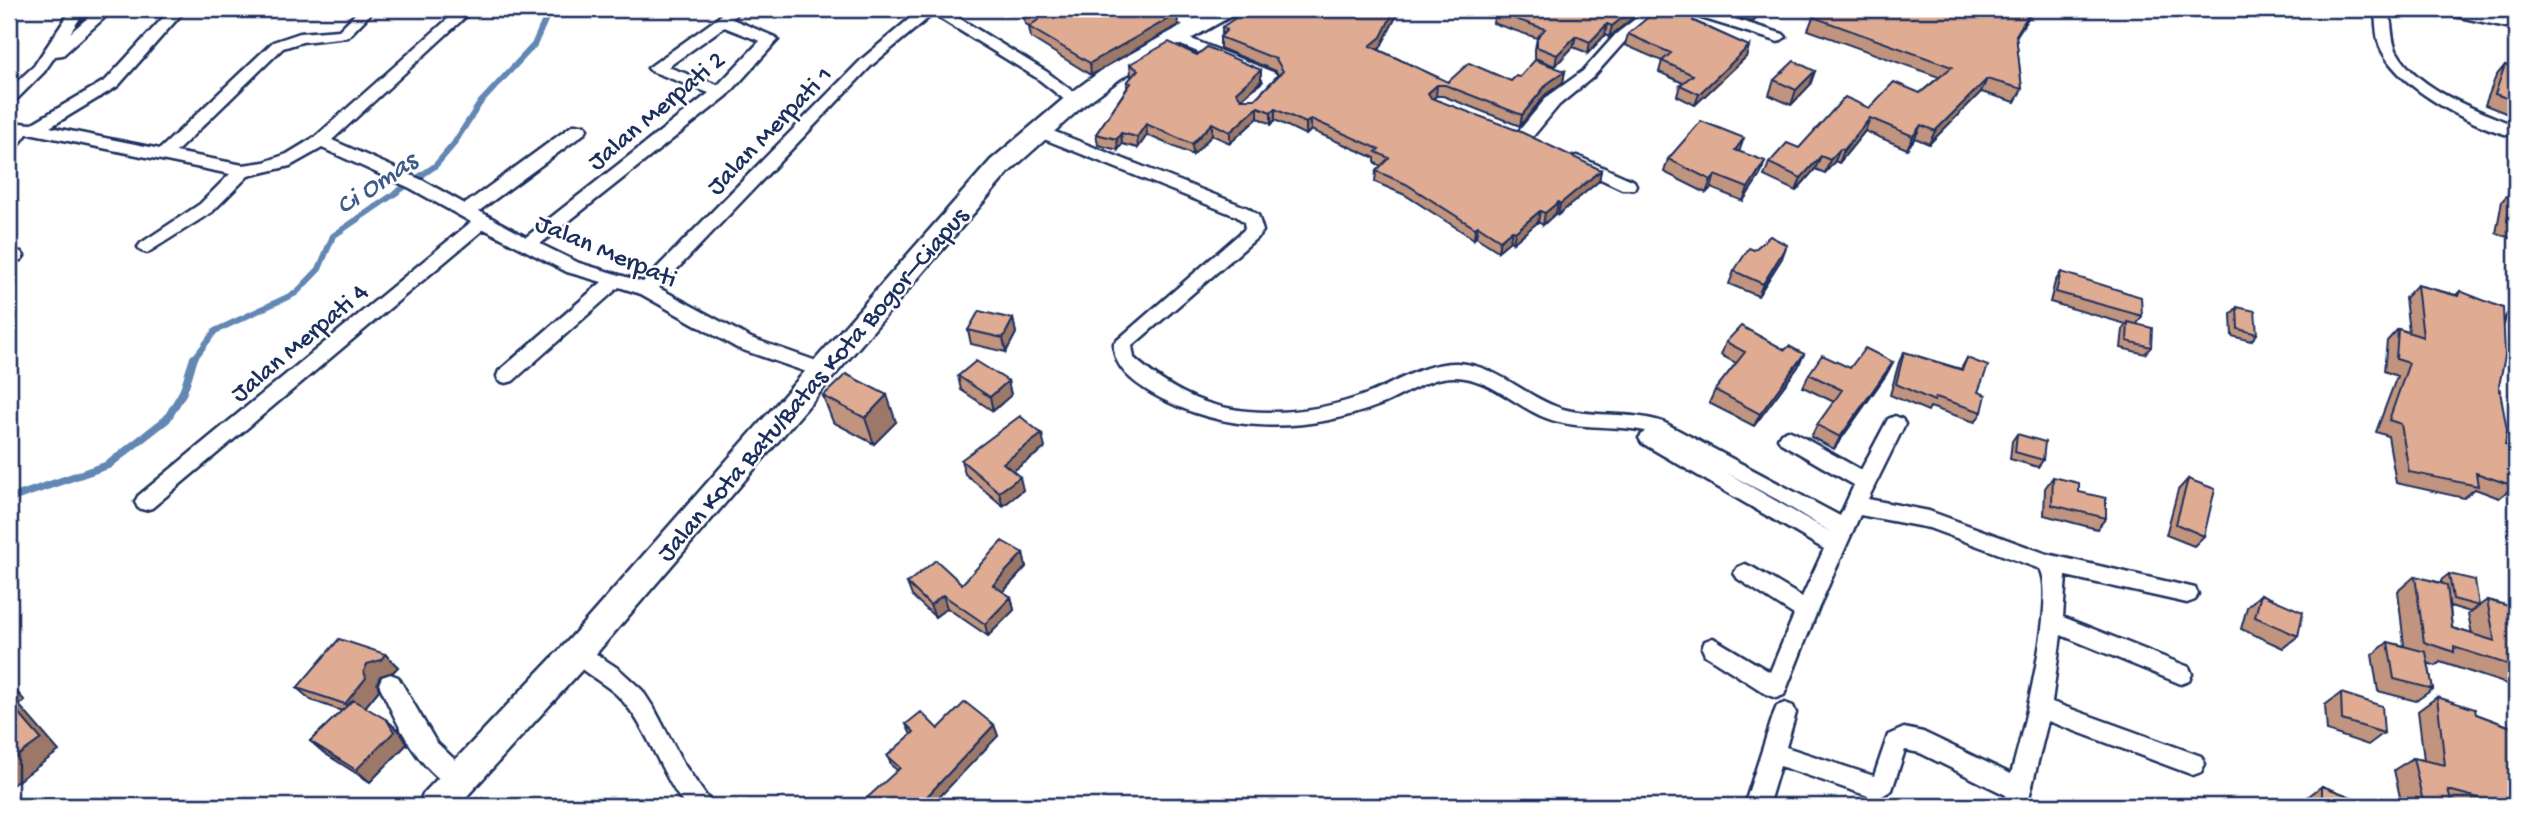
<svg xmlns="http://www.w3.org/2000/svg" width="2525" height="815" font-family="'Gochi Hand',sans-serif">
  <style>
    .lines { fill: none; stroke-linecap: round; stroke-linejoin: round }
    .stream-far1 { stroke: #6287b3; stroke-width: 6 }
    .stream { stroke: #6287b3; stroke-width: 8 }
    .street-casing { stroke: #1b2f5e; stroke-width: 5 }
    .secondary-casing { stroke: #1b2f5e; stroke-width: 5 }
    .street { fill: #fff; fill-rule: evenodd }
    .secondary { fill: #fff; fill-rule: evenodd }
    .wall { fill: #c0947e; stroke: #1b2f5e; stroke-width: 2 }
    .shaded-wall { fill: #9c7867; stroke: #1b2f5e; stroke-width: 2 }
    .building { fill: #dfac93; stroke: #1b2f5e; stroke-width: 2 }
    .labels { text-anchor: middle; stroke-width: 5; stroke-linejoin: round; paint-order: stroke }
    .street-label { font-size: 26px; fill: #1b2f5e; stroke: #fff }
    .water-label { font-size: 28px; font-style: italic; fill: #3e5b89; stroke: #fff }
  </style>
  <rect width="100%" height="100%" fill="#fff"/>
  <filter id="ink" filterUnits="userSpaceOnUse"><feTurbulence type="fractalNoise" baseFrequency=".0143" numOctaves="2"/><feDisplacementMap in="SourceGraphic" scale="14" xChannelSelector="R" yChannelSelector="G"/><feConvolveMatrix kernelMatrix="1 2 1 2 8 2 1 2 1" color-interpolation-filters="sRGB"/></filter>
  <g filter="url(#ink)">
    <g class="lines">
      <path class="stream-far1" d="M194,359L215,331L296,293L319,269L333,236L435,166L453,145L480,103L534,45L550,9"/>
      <path class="stream" d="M9,499L108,465L167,419L183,392L194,358"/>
      <defs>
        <path id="street" d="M72,9H86L70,33L98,9H114L63,55L55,56L44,72L15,101L9,102V89L34,66Z
          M171,9H186L118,86L50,127L160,149L273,42L300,33L339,30L360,9H375L348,37L302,42L283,48L176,152L243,165L264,162L287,154L315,137L459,9H474L332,140L422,180L465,204L573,125H585L587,129L585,133L479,211L526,237L709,93L651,71L648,68L718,18L725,9H740L732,19L775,37L778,40L775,43L727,96L540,244L579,263L643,282L862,59L921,9H944L1047,72L1084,100L1076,105L1070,104L1037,78L933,14L872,65L659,288L751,338L828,365L830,370L828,375L821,377L737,348L641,294L619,287L513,381L506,383L499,381L497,376L499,371L602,282L567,272L484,229L152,508L145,510L138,508L135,502L138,496L471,222L410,188L322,148L290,166L248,176L212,212L147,253L141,251L138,247L141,243L200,204L230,174L34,134H27L15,150L9,151L11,132L9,122L31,124L106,80ZM724,27L760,41L718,85L668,67Z
          M1150,9H1169L1204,25L1202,28H1192L1152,12Z
          M1648,9H1664L1626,40L1593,77L1559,105L1530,140H1518L1516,136L1518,132L1547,97L1583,71L1616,34Z
          M1680,9H1702L1783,34L1786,37L1778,42L1773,40L1682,12Z
          M2374,9H2388C2393,23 2390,39 2397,52C2419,91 2477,110 2516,126V137C2473,127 2403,91 2382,51C2375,39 2377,22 2374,9Z
          M2433,9H2460L2516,20V29L2440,13Z
          M1174,32L1275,73L1280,83L1253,108H1241L1239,104L1241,100L1264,82L1263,79L1169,40L1166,37Z
          M1040,126L1248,208L1258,215L1263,231L1260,235L1132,346L1134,358C1150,372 1166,385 1186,394C1239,421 1313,415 1367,394C1396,383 1425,362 1457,363C1498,365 1526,398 1563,409C1596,418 1630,411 1663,422L1840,516L1854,485L1781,443L1778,438L1781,433L1788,430L1795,433L1861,470L1888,419L1895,416L1902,419L1905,424L1868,499L1929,511L2047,554L2195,588L2198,594L2195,600L2187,603L2066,576L2063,617L2189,667L2192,674L2189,681L2181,684L2061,635L2052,702L2201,756L2205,764L2201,772L2193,775L2048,721L2027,806H2003L2006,795L1920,753L1905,750L1892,790L1877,799L1780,766L1768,806H1744L1774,713L1777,706L1785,703L1793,706L1796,713L1786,747L1874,776L1888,735L1904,728L1923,732L2011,774C2021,739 2057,595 2040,569L1929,528L1860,515L1818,609L1784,695L1776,698L1768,695L1705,655L1702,648L1705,641L1713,638L1770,672L1794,615L1738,579L1734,573L1738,567L1745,564L1752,567L1802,597L1824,549L1642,443L1639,438L1645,431C1610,424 1575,431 1541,416C1512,403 1487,377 1454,377C1427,377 1404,396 1380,405C1306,434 1223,434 1153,394C1134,383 1112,367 1114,343L1245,229L1244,222L1236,216L1034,135L1032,131L1034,127ZM1727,473L1778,500L1832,533Z
          M1577,156L1634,181L1636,185L1634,189H1622L1571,165L1569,161L1571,157Z
          M9,249L21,252L24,256L21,260L9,261Z
          M2516,310V358L2508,398L2516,445V481L2509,479L2498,454L2488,398L2507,317L2510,312Z
          M578,642L619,669L642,690L655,710L683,763L713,806H685L683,803C658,769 647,724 617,695C603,681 575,670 567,652L570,645Z
          M390,674L398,677L436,742L468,772L472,780L468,788L460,791C419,775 396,721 379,684L382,677Z"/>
        <path id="secondary" d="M1212,9H1238L1235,14L1121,78L1084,105L1009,172L589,662L458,806H418L423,794L567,642L991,160L1068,95L1105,68Z"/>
      </defs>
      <use href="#street" class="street-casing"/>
      <use href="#secondary" class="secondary-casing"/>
      <use href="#street" class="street"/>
      <use href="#secondary" class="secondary"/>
    </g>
    <path class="wall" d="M1177,9H1208L1192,17L1177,10Z
      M1282,9H1400L1379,50L1448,82L1511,81L1520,77L1565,71L1563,82L1545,95L1520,126L1443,96H1436L1433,99L1601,170L1599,181L1558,215L1556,213L1543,225L1538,222L1513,243L1510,241L1498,251L1476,237L1474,239L1405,195L1375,182L1376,171L1381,166L1375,163V158L1311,130L1306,135L1275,120L1271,124L1258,118L1230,143L1212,135L1193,155L1147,135L1138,148L1122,144L1118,150L1098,145L1096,134L1127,88V82L1132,77L1131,76L1130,64L1197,55L1261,70V81L1241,99H1255L1278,75L1276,71L1220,48V37L1222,34V27Z
      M1498,9H1644L1609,37L1605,35L1588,53L1573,47L1555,66L1535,58V49L1537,38L1493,23L1495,12Z
      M1710,9H1762L1753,22Z
      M1023,12L1177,14L1178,25L1091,75L1031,38L1029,27L1030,26L1025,24Z
      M1813,17L2016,37L2022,89L2015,102L1981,92L1929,144L1915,138L1907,149L1865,131L1839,163L1835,161L1825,173L1815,169L1796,191L1764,176L1769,163L1799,148L1869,108L1920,93L1939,77L1808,30Z
      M1694,21L1749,46L1746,57L1695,105L1677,96L1680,85L1683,83L1659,72L1662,61L1625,45L1628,34Z
      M2505,65L2516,69V104L2508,114L2485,105L2496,76Z
      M1815,71L1810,85L1791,105L1769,95L1774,80Z
      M1739,152L1765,161L1760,175L1743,201L1711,188L1706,193L1664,172L1668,159Z
      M2513,189L2516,190V240L2496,233L2502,201Z
      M1754,250L1782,258L1758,296L1729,284L1734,271Z
      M2061,272L2142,316L2137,324L2151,347L2145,354L2121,348L2123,329L2126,324L2050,302L2055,282Z
      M2417,285L2456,295L2460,291L2499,386L2505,445L2514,486L2499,498L2475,489L2464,498L2396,483L2388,436L2376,432L2397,376L2384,371L2387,341L2398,329L2409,332L2405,298Z
      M2237,307L2257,334L2251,341L2232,336L2231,314Z
      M1013,319L1016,333L1006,352L971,344L968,330Z
      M1726,342L1785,350L1804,354L1798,367L1754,426L1709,403L1715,390L1736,363L1721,355Z
      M1904,352L1961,369L1967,358L1978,392L1982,412L1975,422L1930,407L1928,411L1890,395L1899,362Z
      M1893,362L1886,375L1834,449L1811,437L1817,425L1834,402L1803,387L1809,374Z
      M958,376L1008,381L1011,395L993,411L961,390Z
      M823,396L896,422L874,444L833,422Z
      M2017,434L2043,460L2038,467L2010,459L2012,441Z
      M1045,448L1013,471L1023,490L1003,506L965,474L961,460Z
      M2053,477L2079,492L2106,518L2097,529L2044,515L2045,488Z
      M2188,479L2204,536L2194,546L2166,535L2178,490Z
      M1023,553L1026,567L1003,592L1011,597L1014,610L988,636L947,608L935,617L912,596L907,583L962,584Z
      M2449,574L2479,606L2470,612L2450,606L2452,628L2472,634L2468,614L2487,600L2516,608V806H2402L2394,770L2413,758L2424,760L2418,711L2437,697L2476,714L2514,728L2510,685L2440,662L2436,666L2428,663L2433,689L2416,701L2378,691L2372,655L2388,642L2404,646L2398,591L2415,576L2442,583L2441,580Z
      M2261,594L2298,636L2283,648L2241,629L2247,607Z
      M385,654L398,667L393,672L380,676L377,683L379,690L365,707L400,732L407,744L370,782L324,753L310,741L342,711L311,700L297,688Z
      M2341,693L2384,733L2368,745L2327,731L2325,705Z
      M906,724L938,729L994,725L998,736L897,770L892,766L887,756L911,735Z
      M2322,786L2375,806H2305V799Z"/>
    <path class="shaded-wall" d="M1192,9H1208L1192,17Z
      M1395,9H1400L1380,48L1369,57L1370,46Z
      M1633,9H1644L1609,37L1612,26Z
      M1758,9H1762L1753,22L1757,11Z
      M2032,9H2034L2009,48L2016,35Z
      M1177,14L1178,25L1091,75L1090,63Z
      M1607,24L1605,35L1588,53L1590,42Z
      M1576,36L1573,47L1555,66L1557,55Z
      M1749,46L1746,57L1695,105L1699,94Z
      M1261,70V81L1237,103L1236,92Z
      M1565,71L1563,82L1545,95L1520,126L1522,115L1547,84Z
      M1815,71L1810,85L1791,105L1796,90Z
      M1987,79L1981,92L1929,144L1935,131Z
      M1437,85L1436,96L1427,104L1428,93Z
      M1258,107V118L1230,143V132Z
      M1275,109V120L1271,124V112Z
      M1870,118L1865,131L1839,163L1844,150Z
      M1311,119V130L1306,135V123Z
      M1212,123V135L1193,155L1192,144Z
      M1146,124L1147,135L1138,148L1137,137Z
      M1921,125L1915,138L1907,149L1913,136Z
      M1121,133L1122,144L1118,150L1117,139Z
      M1744,138L1739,152L1735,150Z
      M1840,149L1835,161L1825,173L1830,160Z
      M1821,156L1815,169L1796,191L1801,178Z
      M1765,161L1760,175L1743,201L1748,188Z
      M1601,170L1599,181L1558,215L1560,204Z
      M1715,175L1711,188L1706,193L1711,180Z
      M1558,202L1556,213L1543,225L1545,213Z
      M1540,211L1538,222L1513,243L1515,232Z
      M1478,226L1476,237L1474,239L1475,228Z
      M1512,230L1510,241L1498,251L1500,240Z
      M1787,245L1782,258L1758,296L1763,284Z
      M1013,319L1016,333L1006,352L1003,338Z
      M1804,354L1798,367L1754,426L1760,414Z
      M1893,362L1886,375L1834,449L1840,437Z
      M1008,381L1011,395L993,411L990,397Z
      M887,395L896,422L874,444L865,418Z
      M1042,434L1045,448L1006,476L1003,463Z
      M1020,477L1023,490L1003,506L999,492Z
      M1023,553L1026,567L997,598L993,585Z
      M943,595L947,608L935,617L930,605Z
      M1011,597L1014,610L988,636L985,624Z
      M385,654L398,667L393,672L380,676L377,683L379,690L358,716L345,704L367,664Z
      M9,683L25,701L19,705L59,751L11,786L9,784Z
      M387,720L400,732L407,744L370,782L356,770Z
      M994,725L998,736L931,806H918Z"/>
    <path class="building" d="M1027,9H1164L1177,14L1090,63L1029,27L1039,19L1023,12Z
      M1249,9H1261L1269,13L1275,9H1395L1381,37L1370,46L1448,82L1469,63L1511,81L1516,76L1520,77L1535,60L1565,71L1547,84L1522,115L1445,85H1437L1428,93L1431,98L1519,131L1601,170L1560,204L1558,202L1545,213L1540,211L1515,232L1512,230L1500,240L1478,226L1475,228L1406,184L1376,171L1389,158L1376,152L1379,149L1311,119L1306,123L1275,109L1271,112L1258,107L1230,132L1212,123L1192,144L1146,124L1137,137L1121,133L1117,139L1096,134L1131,83L1127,82L1138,70L1130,64L1169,42L1197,55L1207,47L1261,70L1236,92L1241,99H1255L1283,71L1276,59L1220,37L1227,30L1222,27Z
      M1498,9H1633L1612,26L1607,24L1590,42L1576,36L1557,55L1537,47V38L1545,29L1495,12Z
      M1658,9H1697L1693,21L1749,46L1699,94L1680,85L1693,75L1662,61L1671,53L1628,34Z
      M1817,9H2032L2016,35L2022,89L1987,79L1935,131L1921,125L1913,136L1870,118L1844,150L1840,149L1830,160L1821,156L1801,178L1769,163L1787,143L1799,148L1845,97L1869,108L1894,82L1920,93L1952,67L1813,17Z
      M1794,61L1815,71L1796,90L1774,80Z
      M2505,65L2516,69V101L2495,94Z
      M1701,121L1744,138L1735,150L1765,161L1748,188L1715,175L1711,180L1668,159Z
      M2513,189L2516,190V224L2507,221Z
      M1770,236L1787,245L1763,284L1734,271L1749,248L1754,250Z
      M2061,272L2141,297L2142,316L2056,292Z
      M2417,285L2458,296L2460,291L2503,308L2505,356L2499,386L2507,430L2505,445L2511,447L2514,453V486L2476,473L2478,486L2409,472L2401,424L2389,420L2409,363L2396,359L2398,329L2423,337Z
      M2237,307L2255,311L2257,334L2238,329Z
      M979,311L1013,319L1003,338L968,330Z
      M2128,322L2152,328L2151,347L2127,341Z
      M1741,326L1785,350L1789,346L1804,354L1760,414L1715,390L1745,352L1726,342Z
      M1865,348L1893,362L1840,437L1817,425L1842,390L1809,374L1822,355L1850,368Z
      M1904,352L1962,370L1967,358L1988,366L1978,392L1986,395L1982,412L1936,397L1934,401L1896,384Z
      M976,361L1008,381L990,397L958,376Z
      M846,374L887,395L865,418L823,396Z
      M1020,416L1042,434L1003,463L1020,477L999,492L961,460Z
      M2017,434L2045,442L2043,460L2015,452Z
      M2053,477L2079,483V492L2106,498V518L2052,505Z
      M2188,479L2215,489L2204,536L2176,524Z
      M1002,541L1023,553L993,585L1011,597L985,624L943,595L930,605L907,583L936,560L962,584Z
      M2449,574L2475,580L2479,606L2453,599Z
      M2415,576L2447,585L2452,628L2495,641L2487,600L2516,608V667L2454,647V652L2424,642Z
      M2261,594L2303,612L2298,636L2255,617Z
      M339,639L385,654L381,660L367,664L364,671L366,678L345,704L297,688Z
      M2388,642L2426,652L2433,689L2394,679Z
      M2341,693L2382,706L2384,733L2342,720Z
      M2437,697L2475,709L2476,714L2516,729V806H2498V803L2448,790L2453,806H2424L2413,758L2445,765Z
      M353,700L387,720L394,732L356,770L310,741Z
      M9,702L41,739L9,762Z
      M965,702L994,725L918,806H858L900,768L887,756L914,732L906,724L921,712L938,729Z
      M2322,786L2375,806H2322Z"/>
  </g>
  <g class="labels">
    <g class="street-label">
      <text transform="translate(655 109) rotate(-40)" y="9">Jalan Merpati 2</text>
      <text transform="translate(768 129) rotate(-46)" y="9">Jalan Merpati 1</text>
      <text transform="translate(607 249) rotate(23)" y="9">Jalan Merpati</text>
      <text transform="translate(298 341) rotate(-40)" y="9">Jalan Merpati 4</text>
      <text transform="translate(811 383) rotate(-49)" y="9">Jalan Kota Batu/Batas Kota Bogor–Ciapus</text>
    </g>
    <g class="water-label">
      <text transform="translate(375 181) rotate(-34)" y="10">Ci Omas</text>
    </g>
  </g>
  <rect width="2525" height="815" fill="none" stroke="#fff" stroke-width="35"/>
  <rect x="18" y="18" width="2490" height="780" fill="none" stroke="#1b2f5e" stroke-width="2.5" filter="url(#ink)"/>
</svg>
